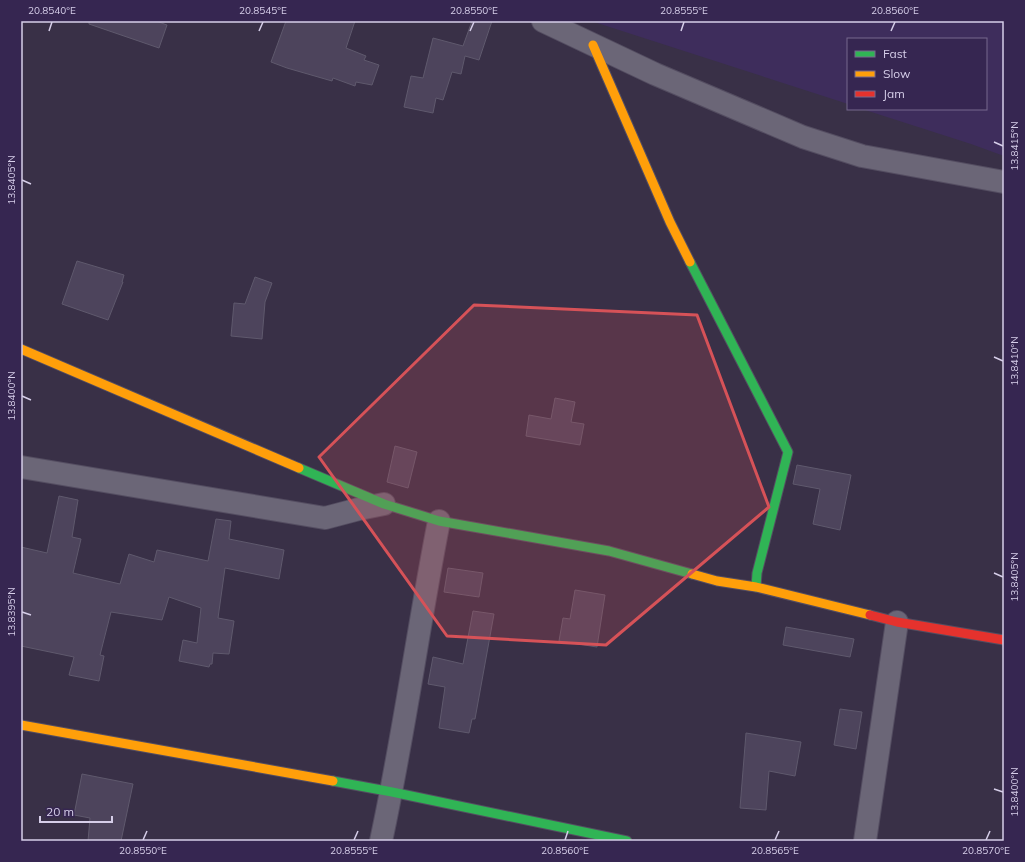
<svg xmlns="http://www.w3.org/2000/svg" width="1025" height="862" font-family="Mulish,sans-serif">
  <style>
    .built { fill: #3e2d5c }
    .building { fill: #4d445c; stroke: #5f596d }
    .lines { fill: none; stroke-linecap: round; stroke-linejoin: round }
    .street-casing { stroke: #544d61; stroke-width: 24 }
    .fast-casing { stroke: #544d61; stroke-width: 11 }
    .slow-casing { stroke: #544d61; stroke-width: 11 }
    .jam-casing { stroke: #544d61; stroke-width: 11 }
    .street { stroke: #6b6677; stroke-width: 22 }
    .fast { stroke: #30b455; stroke-width: 9 }
    .slow { stroke: #ff9f0a; stroke-width: 9 }
    .jam { stroke: #e5322d; stroke-width: 9 }
    .marked { fill: #d65258; fill-opacity: 0.2; stroke: #d65258; stroke-width: 3; stroke-linejoin: round }
    .ticks { fill: none; stroke: #d6cee9; stroke-width: 1.5 }
    .neatline { fill: none; stroke: #d6cee9; stroke-width: 1.5 }
    .ticks-label { font-size: 10px; text-anchor: middle; fill: #d6cee9 }
  </style>
  <rect width="100%" height="100%" fill="#393047"/>
  <path class="built" d="M591,21H1004V156L971,144L862,109H986V39H848V104Z"/>
  <path class="building" d="M89,21H156L167,25L159,48L89,24Z
    M286,21H355L346,48L366,56L364,60L379,65L372,85L356,82L355,86L333,78L332,81L287,68L271,62Z
    M472,21H492L479,60L465,56L461,74L452,72L443,100L436,98L433,113L404,107L411,76L423,78L433,38L463,46Z
    M77,261L124,275L122,282H123L108,320L62,304Z
    M255,277L272,283L265,302L262,339L231,336L234,303L245,304Z
    M555,398L575,402L571,422L584,424L580,445L526,436L529,415L551,419Z
    M395,446L417,452L408,488L387,482Z
    M797,465L851,475L840,530L813,524L820,489L793,484Z
    M59,496L78,500L72,537L81,539L73,573L120,584L129,554L154,562L157,550L208,561L216,519L231,521L229,539L284,550L279,579L225,568L218,618L234,621L229,654L213,653L212,664H210L209,667L179,661L183,640L197,643L201,608L169,597L162,620L111,612L100,655L104,656L99,681L69,675L74,657L21,646V547L47,553Z
    M448,568L483,573L479,597L444,592Z
    M575,590L605,595L597,647L559,641L563,618L570,619Z
    M473,611L494,614L475,719H472L469,733L439,728L445,687L428,684L433,657L463,664Z
    M786,627L854,639L850,657L783,645Z
    M840,709L862,712L856,749L834,745Z
    M746,733L801,742L795,776L769,771L766,810L740,808Z
    M82,774L133,784L121,841H88L90,818L74,815Z"/>
  <g class="lines">
    <defs>
      <path id="street" d="M543,21L655,74L803,137L862,156L1004,182
        M21,467L325,518L359,509L384,504
        M381,841C404,735 418,628 439,521
        M865,841L897,622"/>
      <path id="fast" d="M690,262L788,452L757,573L756,587
        M299,468L384,504L439,521L609,551L692,574
        M333,781L392,792L627,841"/>
      <path id="slow" d="M593,45L670,222L690,262
        M21,349L299,468
        M692,574L717,581L756,587L870,615
        M21,725L333,781"/>
      <path id="jam" d="M870,615L897,622L1004,640"/>
    </defs>
    <use href="#street" class="street-casing"/>
    <use href="#fast" class="fast-casing"/>
    <use href="#slow" class="slow-casing"/>
    <use href="#jam" class="jam-casing"/>
    <use href="#street" class="street"/>
    <use href="#fast" class="fast"/>
    <use href="#slow" class="slow"/>
    <use href="#jam" class="jam"/>
  </g>
  <path class="marked" d="M474,305L697,315L769,507L606,645L447,636L319,457Z"/>
  <path class="ticks" d="M49,31L52,22M259,31L263,22M470,31L474,22M681,31L684,22M891,31L895,22M994,142L1003,146M22,180L31,184M994,357L1003,361M22,396L31,400M994,573L1003,577M22,612L31,615M994,789L1003,792M143,840L147,831M354,840L358,831M565,840L568,831M775,840L779,831M986,840L990,831"/>
  <rect width="1025" height="862" fill="none" stroke="#362651" stroke-width="44"/>
  <rect x="847" y="38" width="140" height="72" fill="#362651" stroke="#76698e"/>
  <rect x="855" y="51" width="20" height="6" fill="#30b455" stroke="#76698e"/>
  <text x="883" y="58" font-size="12" fill="#d6cee9">Fast</text>
  <rect x="855" y="71" width="20" height="6" fill="#ff9f0a" stroke="#76698e"/>
  <text x="883" y="78" font-size="12" fill="#d6cee9">Slow</text>
  <rect x="855" y="91" width="20" height="6" fill="#e5322d" stroke="#76698e"/>
  <text x="883" y="98" font-size="12" fill="#d6cee9">Jam</text>
  <path d="M40 816v6h72v-6" fill="none" stroke="#d6cee9" stroke-width="2"/>
  <text x="46" y="816" font-size="12" fill="#d6cee9" stroke="#362651" stroke-width="3" paint-order="stroke">20 m</text>
  <rect x="22" y="22" width="981" height="818" class="neatline"/>
  <g class="ticks-label">
    <text x="52" y="14">20.8540°E</text>
    <text x="263" y="14">20.8545°E</text>
    <text x="474" y="14">20.8550°E</text>
    <text x="684" y="14">20.8555°E</text>
    <text x="895" y="14">20.8560°E</text>
    <text transform="translate(1014 146) rotate(-90)" y="4">13.8415°N</text>
    <text transform="translate(11 180) rotate(-90)" y="4">13.8405°N</text>
    <text transform="translate(1014 361) rotate(-90)" y="4">13.8410°N</text>
    <text transform="translate(11 396) rotate(-90)" y="4">13.8400°N</text>
    <text transform="translate(1014 577) rotate(-90)" y="4">13.8405°N</text>
    <text transform="translate(11 612) rotate(-90)" y="4">13.8395°N</text>
    <text transform="translate(1014 792) rotate(-90)" y="4">13.8400°N</text>
    <text x="143" y="854">20.8550°E</text>
    <text x="354" y="854">20.8555°E</text>
    <text x="565" y="854">20.8560°E</text>
    <text x="775" y="854">20.8565°E</text>
    <text x="986" y="854">20.8570°E</text>
  </g>
</svg>
